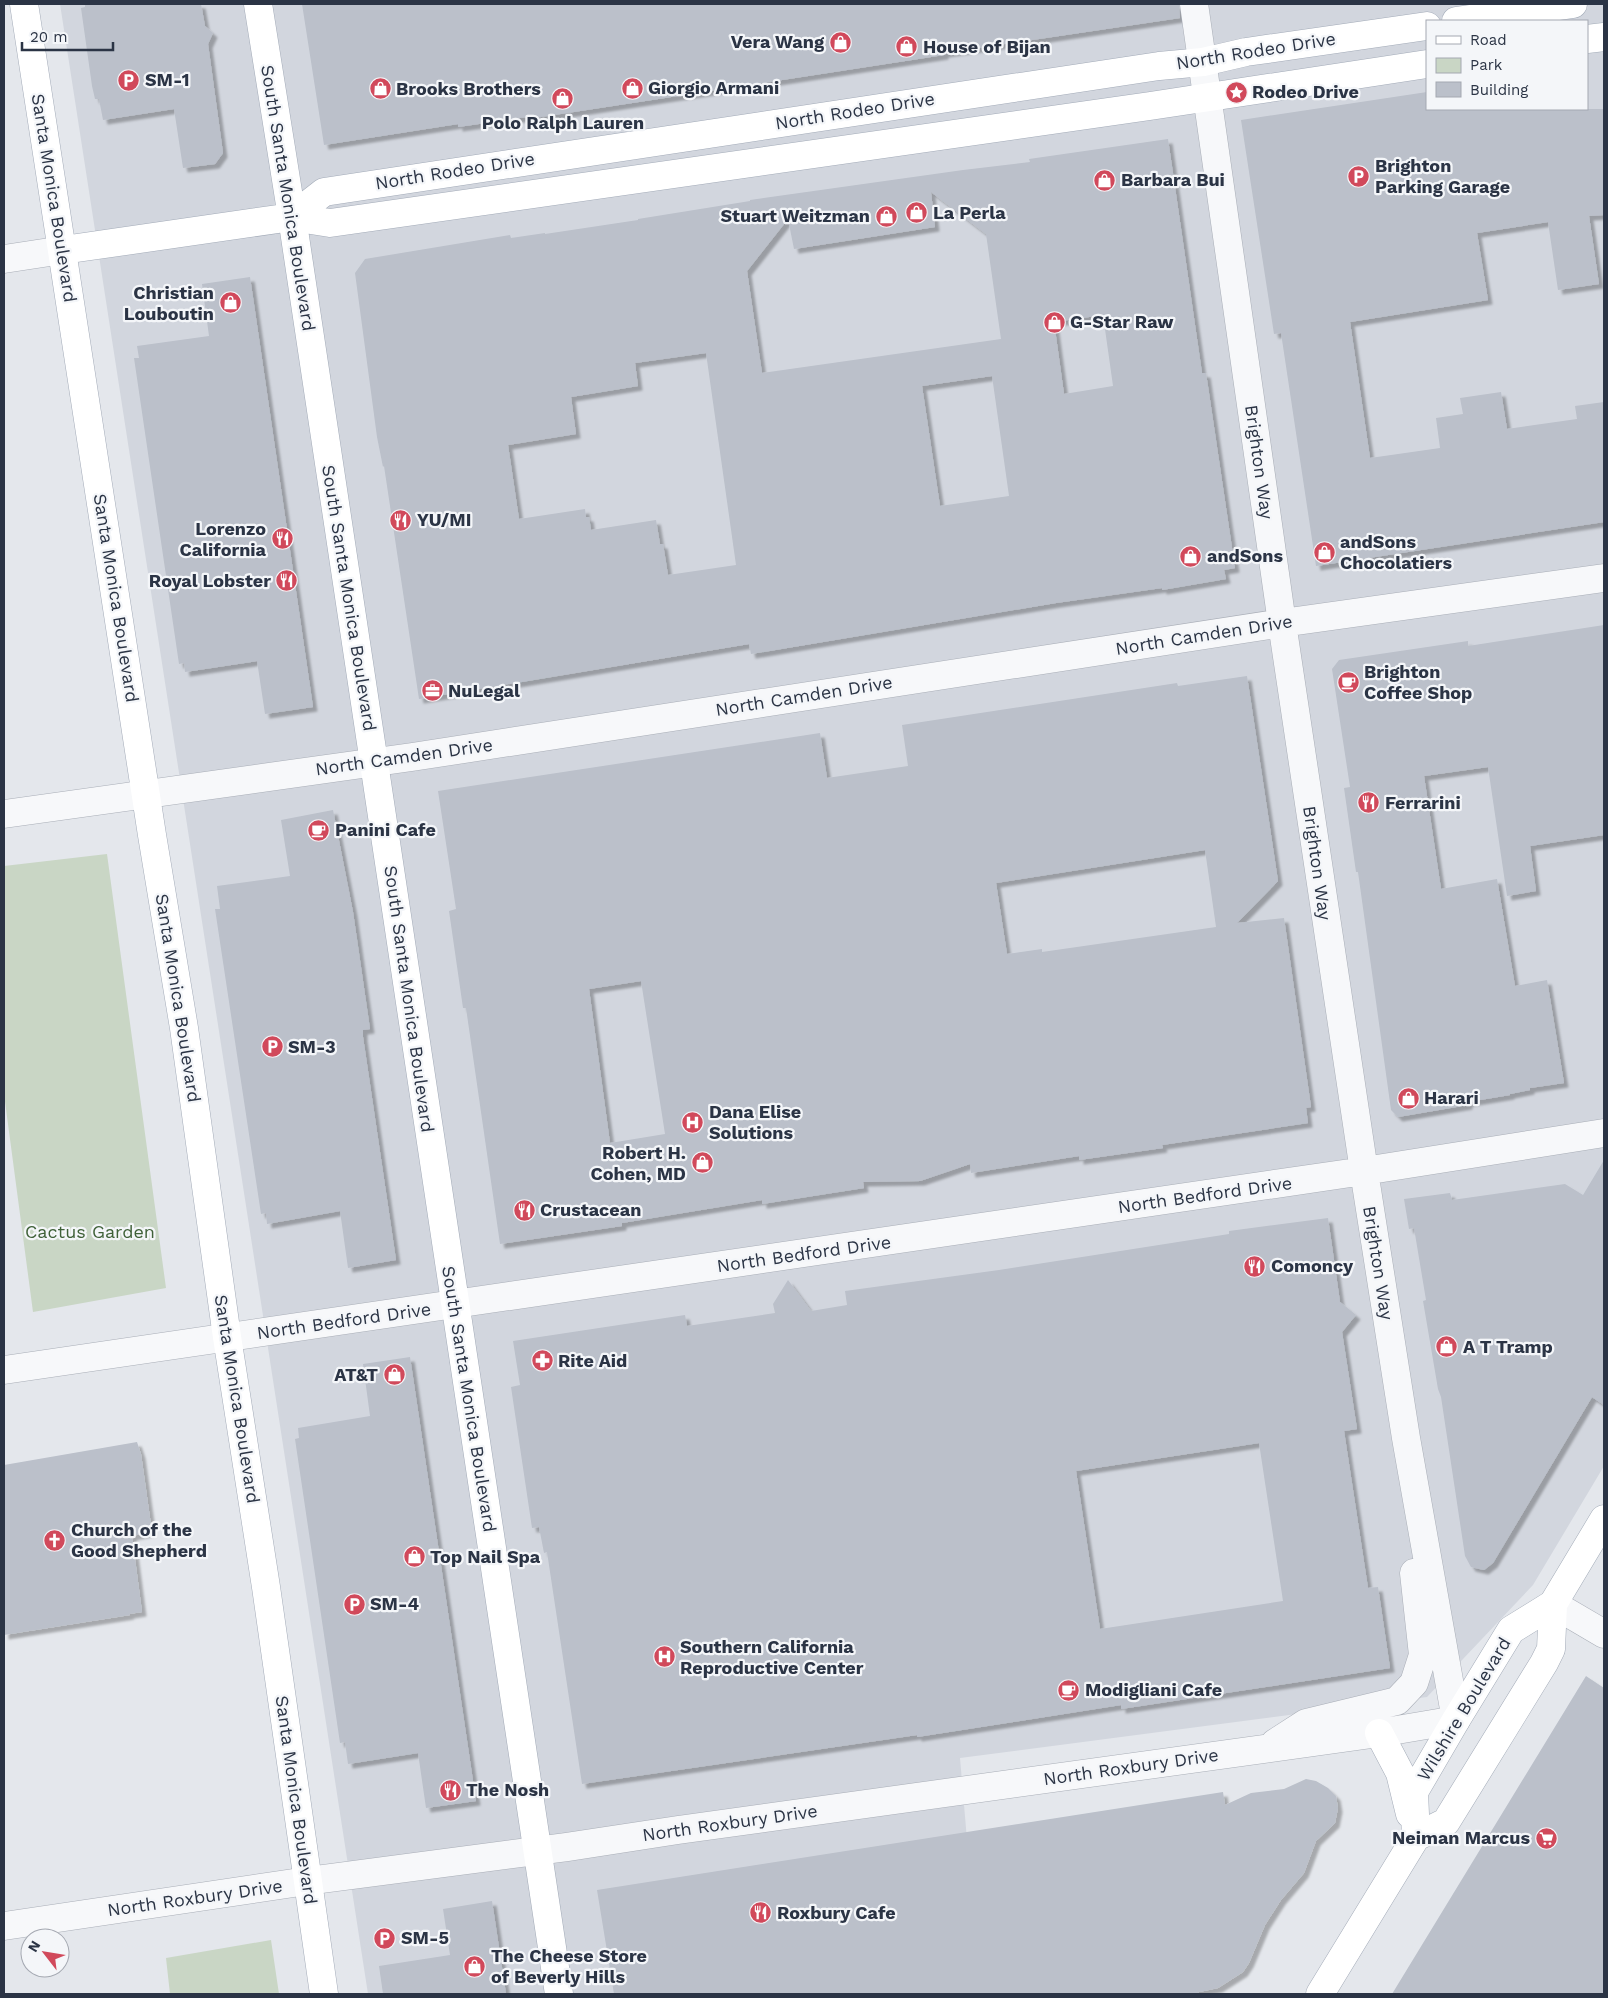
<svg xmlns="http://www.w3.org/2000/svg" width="1608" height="1998" font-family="'Work Sans',sans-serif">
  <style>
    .built { fill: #d2d6de; fill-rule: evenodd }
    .green { fill: #c9d6c5 }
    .building { fill: #bbc0ca; fill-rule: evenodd; filter: url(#shadow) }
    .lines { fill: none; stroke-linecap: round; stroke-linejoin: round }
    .minor-casing { stroke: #a9aeb7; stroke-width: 29 }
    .major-casing { stroke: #a3abb8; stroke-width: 29 }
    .minor { stroke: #f7f8fa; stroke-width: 28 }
    .major { stroke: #fff; stroke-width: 28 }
    .labels { text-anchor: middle; stroke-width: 4.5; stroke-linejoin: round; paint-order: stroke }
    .poi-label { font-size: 18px; font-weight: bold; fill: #2b3445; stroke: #f4f6f9; text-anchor: start }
    .street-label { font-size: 18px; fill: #2b3445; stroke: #f4f6f9 }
    .park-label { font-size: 18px; fill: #3f6138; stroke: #f4f6f9 }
  </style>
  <defs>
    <filter id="shadow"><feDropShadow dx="4.5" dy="4.5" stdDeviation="1" flood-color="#0004"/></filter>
  </defs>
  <rect width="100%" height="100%" fill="#e4e7ec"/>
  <path class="built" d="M60,4H1604V1466L1533,1585L1427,1697L960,1758L975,1933L932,1945L940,1994H368ZM1427,21H1587V109H1427Z"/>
  <path class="green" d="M107,854L166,1288L33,1312L4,1094V866Z
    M271,1940L279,1994H170L166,1958Z"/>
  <path class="building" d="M85,4H201L205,26L213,33L208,44L223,153L215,164L183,168L174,109L103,120L99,99H95L92,86L81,8L85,7Z
    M302,4H1179L1180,18L944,53V55L528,119L527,117L458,127V124L324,145Z
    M1427,92V109H1604V215L1589,216L1599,284L1558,290L1548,222L1477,233L1488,300L1350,322L1370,458L1440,448L1436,418L1463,414L1460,398L1501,392L1507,429L1577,419L1575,406L1604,402V522L1316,566L1281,333L1274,334L1241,120Z
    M1168,139L1202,373H1206L1235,568L1224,570L1226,579L1162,590V588L1056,603L751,654L749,644L419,699L384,466L383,467L377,437L355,273L365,259L510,235L511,238L545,233V234L638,220V219L750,201V200L963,170L1030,162L1029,159ZM931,192L986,234L1001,339L762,373L747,271L788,219L794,249L935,227ZM1103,315L1113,386L1064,394L1054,322ZM706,353L736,565L668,575L663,544H660L656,520L591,530L589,517H586L585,509L519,519L508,445L576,434L571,397L638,386L635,363ZM992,376L1009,496L940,506L922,386Z
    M250,277L313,707L265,714L257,661L185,672L184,663L179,664L134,358H139L137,346L209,336L202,284Z
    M1604,625V835L1530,846L1536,891L1507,896L1488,767L1424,776L1441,889L1497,879L1515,986L1547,980L1564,1083L1530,1088V1090L1510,1094V1095L1468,1102V1105L1398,1117L1391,1110L1358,872H1356L1344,788L1350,787L1332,669L1339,660L1468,641V646Z
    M1247,676L1278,881L1237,923L1284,918L1311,1107L1306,1108L1308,1123L1162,1145L1163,1148L1079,1160V1156L971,1173L970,1164L920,1181L863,1182L864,1188L762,1204V1200L622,1223V1226L500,1244L466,1008H463L449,911L456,909L438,791L820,733L827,778L908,766L902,725L1177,683L1178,686ZM1205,850L1216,927L1042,952V949L1007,954L996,883ZM641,981L665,1134L610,1143L589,989Z
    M333,810L353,912L370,1029L363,1030V1037L396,1260L348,1268L340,1211L267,1224L266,1213L261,1214L215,909H220L217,886L290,876L281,820Z
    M1604,1160V1405L1592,1397L1493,1563L1484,1570L1471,1567L1465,1556L1441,1397L1438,1389L1423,1301L1426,1300L1414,1228L1409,1229L1404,1199L1450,1193L1452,1200L1565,1184L1583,1195Z
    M1328,1218L1340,1302L1356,1315L1342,1332L1357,1429L1344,1431L1368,1588L1378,1587L1390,1668L1121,1709V1705L917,1737V1735L582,1784L547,1552L544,1553L539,1527L532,1528L511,1387L520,1385L513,1341L685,1315L687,1326L775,1313L773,1304L788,1280L811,1311L847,1305L845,1291L999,1270L1229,1234V1231ZM1259,1443L1283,1601L1100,1629L1076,1471Z
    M410,1357L476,1801L426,1808L418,1753L348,1764L345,1742L340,1743L295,1439L299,1438L298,1428L370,1416L363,1364Z
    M137,1442L141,1454L152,1532L132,1536L142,1612L129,1614L130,1615L4,1635V1465Z
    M1586,1676L1604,1688V1994H1392Z
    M1306,1779L1316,1781L1328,1788L1336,1796L1338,1808L1335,1823L1316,1841L1304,1873L1281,1900L1265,1925L1249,1963L1243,1972L1218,1988L1199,1992L1197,1994H614L597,1890L1223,1792L1225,1805L1251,1793L1284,1789Z
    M492,1901L506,1994H383L379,1966L450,1955L443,1909Z"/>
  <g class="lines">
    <defs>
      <path id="minor" d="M4,259L63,250
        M4,814L412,757L1282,623L1604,578
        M4,1370L1364,1171L1604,1133
        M1553,1604L1604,1634
        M1275,1743L1306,1723L1397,1701L1414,1683L1423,1655L1414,1573
        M4,1926L307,1881L567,1847L678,1830L1379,1733L1456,1720L1406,1438L1364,1171L1282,623L1194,4"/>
      <path id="major" d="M24,4L152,835L184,1028L227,1337L266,1587L324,1994
        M258,4L292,217L559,1994
        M1456,21L1573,4
        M1587,39L1604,37
        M292,217L324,192L1159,66L1203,62L1246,52L1427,26
        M63,250L292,217L330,223L1150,106L1427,64
        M1379,1733L1400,1773L1410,1814
        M1416,1837L1414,1792L1456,1720L1511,1630L1553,1604
        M1320,1994L1416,1837L1446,1822L1544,1663L1551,1649L1553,1604L1604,1519"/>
    </defs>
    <use href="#minor" class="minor-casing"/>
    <use href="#major" class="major-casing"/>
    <use href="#minor" class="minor"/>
    <use href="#major" class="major"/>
  </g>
  <defs>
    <symbol id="shop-disc" viewBox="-11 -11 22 22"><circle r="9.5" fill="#d1495b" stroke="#f4f6f9"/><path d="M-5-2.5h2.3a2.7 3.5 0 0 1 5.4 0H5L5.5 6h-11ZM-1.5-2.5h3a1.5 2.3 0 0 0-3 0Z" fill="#fff"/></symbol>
    <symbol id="parking-disc" viewBox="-11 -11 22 22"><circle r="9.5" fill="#d1495b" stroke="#f4f6f9"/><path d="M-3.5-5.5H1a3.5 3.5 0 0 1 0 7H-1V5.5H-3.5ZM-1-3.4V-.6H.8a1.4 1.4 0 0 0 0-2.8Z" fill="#fff"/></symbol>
    <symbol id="sight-disc" viewBox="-11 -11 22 22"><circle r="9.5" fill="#d1495b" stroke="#f4f6f9"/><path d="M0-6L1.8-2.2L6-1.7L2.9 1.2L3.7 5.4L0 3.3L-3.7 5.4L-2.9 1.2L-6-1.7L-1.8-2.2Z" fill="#fff"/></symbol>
    <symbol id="restaurant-disc" viewBox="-11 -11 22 22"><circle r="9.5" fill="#d1495b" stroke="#f4f6f9"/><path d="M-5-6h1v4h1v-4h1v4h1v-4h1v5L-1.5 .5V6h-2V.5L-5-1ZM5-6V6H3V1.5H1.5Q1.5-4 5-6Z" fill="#fff"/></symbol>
    <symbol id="cafe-disc" viewBox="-11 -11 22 22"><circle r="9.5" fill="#d1495b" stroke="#f4f6f9"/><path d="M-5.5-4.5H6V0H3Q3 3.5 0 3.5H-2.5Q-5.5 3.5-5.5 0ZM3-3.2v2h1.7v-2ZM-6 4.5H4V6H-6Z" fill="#fff"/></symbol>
    <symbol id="office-disc" viewBox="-11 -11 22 22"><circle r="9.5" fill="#d1495b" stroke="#f4f6f9"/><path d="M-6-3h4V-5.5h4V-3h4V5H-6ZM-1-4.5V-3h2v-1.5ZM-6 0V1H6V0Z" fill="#fff"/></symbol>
    <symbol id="hospital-disc" viewBox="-11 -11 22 22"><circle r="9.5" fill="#d1495b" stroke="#f4f6f9"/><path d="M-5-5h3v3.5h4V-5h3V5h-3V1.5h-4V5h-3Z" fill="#fff"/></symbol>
    <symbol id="pharmacy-disc" viewBox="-11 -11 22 22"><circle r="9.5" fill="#d1495b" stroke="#f4f6f9"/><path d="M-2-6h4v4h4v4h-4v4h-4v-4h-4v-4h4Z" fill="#fff"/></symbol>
    <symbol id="church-disc" viewBox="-11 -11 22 22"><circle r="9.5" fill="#d1495b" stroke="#f4f6f9"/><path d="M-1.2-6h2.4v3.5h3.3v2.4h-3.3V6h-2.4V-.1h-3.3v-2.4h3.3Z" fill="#fff"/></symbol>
    <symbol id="supermarket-disc" viewBox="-11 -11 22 22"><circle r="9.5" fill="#d1495b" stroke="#f4f6f9"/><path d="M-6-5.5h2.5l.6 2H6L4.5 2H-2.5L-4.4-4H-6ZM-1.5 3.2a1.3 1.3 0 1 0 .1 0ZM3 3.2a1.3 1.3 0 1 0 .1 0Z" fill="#fff"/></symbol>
  </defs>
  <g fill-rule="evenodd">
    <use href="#shop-disc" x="828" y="30" width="25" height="25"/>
    <use href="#shop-disc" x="894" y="34" width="25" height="25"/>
    <use href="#parking-disc" x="116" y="68" width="25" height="25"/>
    <use href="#shop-disc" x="620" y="76" width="25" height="25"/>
    <use href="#shop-disc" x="368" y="76" width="25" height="25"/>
    <use href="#sight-disc" x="1224" y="80" width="25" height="25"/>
    <use href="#shop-disc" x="550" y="86" width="25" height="25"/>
    <use href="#parking-disc" x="1346" y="164" width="25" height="25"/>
    <use href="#shop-disc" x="1092" y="168" width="25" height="25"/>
    <use href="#shop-disc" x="904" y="200" width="25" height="25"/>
    <use href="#shop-disc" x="874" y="204" width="25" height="25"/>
    <use href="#shop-disc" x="218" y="290" width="25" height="25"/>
    <use href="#shop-disc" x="1042" y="310" width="25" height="25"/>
    <use href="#restaurant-disc" x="388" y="508" width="25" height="25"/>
    <use href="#restaurant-disc" x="270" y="526" width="25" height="25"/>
    <use href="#shop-disc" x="1312" y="540" width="25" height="25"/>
    <use href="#shop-disc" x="1178" y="544" width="25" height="25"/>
    <use href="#restaurant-disc" x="274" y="568" width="25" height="25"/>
    <use href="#cafe-disc" x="1336" y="670" width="25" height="25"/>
    <use href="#office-disc" x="420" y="678" width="25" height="25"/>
    <use href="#restaurant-disc" x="1356" y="790" width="25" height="25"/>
    <use href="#cafe-disc" x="306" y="818" width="25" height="25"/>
    <use href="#parking-disc" x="260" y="1034" width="25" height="25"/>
    <use href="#shop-disc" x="1396" y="1086" width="25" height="25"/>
    <use href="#hospital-disc" x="680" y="1110" width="25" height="25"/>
    <use href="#shop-disc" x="690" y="1150" width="25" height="25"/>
    <use href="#restaurant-disc" x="512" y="1198" width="25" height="25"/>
    <use href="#restaurant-disc" x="1242" y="1254" width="25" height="25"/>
    <use href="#shop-disc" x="1434" y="1334" width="25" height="25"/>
    <use href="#pharmacy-disc" x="530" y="1348" width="25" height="25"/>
    <use href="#shop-disc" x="382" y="1362" width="25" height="25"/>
    <use href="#church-disc" x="42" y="1528" width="25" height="25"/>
    <use href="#shop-disc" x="402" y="1544" width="25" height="25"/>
    <use href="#parking-disc" x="342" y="1592" width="25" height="25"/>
    <use href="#hospital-disc" x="652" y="1644" width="25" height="25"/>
    <use href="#cafe-disc" x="1056" y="1678" width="25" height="25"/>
    <use href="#restaurant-disc" x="438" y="1778" width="25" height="25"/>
    <use href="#supermarket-disc" x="1534" y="1826" width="25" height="25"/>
    <use href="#restaurant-disc" x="748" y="1900" width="25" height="25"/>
    <use href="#parking-disc" x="372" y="1926" width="25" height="25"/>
    <use href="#shop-disc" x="462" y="1954" width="25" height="25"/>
  </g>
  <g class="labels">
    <g class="poi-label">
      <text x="824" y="48" text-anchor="end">Vera Wang</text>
      <text x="923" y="53">House of Bijan</text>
      <text x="145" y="86">SM-1</text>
      <text x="648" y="94">Giorgio Armani</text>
      <text x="396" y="95">Brooks Brothers</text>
      <text x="1252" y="98">Rodeo Drive</text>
      <text x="563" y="129" text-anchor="middle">Polo Ralph Lauren</text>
      <text x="1375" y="172">Brighton<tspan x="1375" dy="21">Parking Garage</tspan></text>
      <text x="1121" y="186">Barbara Bui</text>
      <text x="933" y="219">La Perla</text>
      <text x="870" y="222" text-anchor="end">Stuart Weitzman</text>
      <text x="214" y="299" text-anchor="end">Christian<tspan x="214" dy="21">Louboutin</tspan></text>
      <text x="1070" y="328">G-Star Raw</text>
      <text x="417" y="526">YU/MI</text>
      <text x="266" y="535" text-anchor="end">Lorenzo<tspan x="266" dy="21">California</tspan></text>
      <text x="1340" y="548">andSons<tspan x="1340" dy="21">Chocolatiers</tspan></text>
      <text x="1207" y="562">andSons</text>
      <text x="271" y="587" text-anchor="end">Royal Lobster</text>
      <text x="1364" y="678">Brighton<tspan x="1364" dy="21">Coffee Shop</tspan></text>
      <text x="448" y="697">NuLegal</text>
      <text x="1385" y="809">Ferrarini</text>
      <text x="335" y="836">Panini Cafe</text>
      <text x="288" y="1053">SM-3</text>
      <text x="1424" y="1104">Harari</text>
      <text x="709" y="1118">Dana Elise<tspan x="709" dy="21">Solutions</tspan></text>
      <text x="686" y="1159" text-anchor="end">Robert H.<tspan x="686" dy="21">Cohen, MD</tspan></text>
      <text x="540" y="1216">Crustacean</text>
      <text x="1271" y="1272">Comoncy</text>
      <text x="1463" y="1353">A T Tramp</text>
      <text x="558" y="1367">Rite Aid</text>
      <text x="378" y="1381" text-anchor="end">AT&amp;T</text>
      <text x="71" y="1536">Church of the<tspan x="71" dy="21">Good Shepherd</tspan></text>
      <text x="430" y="1563">Top Nail Spa</text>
      <text x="370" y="1610">SM-4</text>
      <text x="680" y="1653">Southern California<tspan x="680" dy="21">Reproductive Center</tspan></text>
      <text x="1085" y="1696">Modigliani Cafe</text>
      <text x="466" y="1796">The Nosh</text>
      <text x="1530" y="1844" text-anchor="end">Neiman Marcus</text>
      <text x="777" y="1919">Roxbury Cafe</text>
      <text x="401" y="1944">SM-5</text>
      <text x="491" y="1962">The Cheese Store<tspan x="491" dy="21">of Beverly Hills</tspan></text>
    </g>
    <g class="street-label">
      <text transform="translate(1256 51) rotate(-9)" y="6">North Rodeo Drive</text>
      <text transform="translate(855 111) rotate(-9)" y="6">North Rodeo Drive</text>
      <text transform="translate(455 171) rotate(-9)" y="6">North Rodeo Drive</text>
      <text transform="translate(54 198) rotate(81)" y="6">Santa Monica Boulevard</text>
      <text transform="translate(288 198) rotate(81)" y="6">South Santa Monica Boulevard</text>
      <text transform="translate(1259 462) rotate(82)" y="6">Brighton Way</text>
      <text transform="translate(116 598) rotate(81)" y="6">Santa Monica Boulevard</text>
      <text transform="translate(349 598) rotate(81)" y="6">South Santa Monica Boulevard</text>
      <text transform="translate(1204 635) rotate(-9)" y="6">North Camden Drive</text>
      <text transform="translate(804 696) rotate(-9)" y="6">North Camden Drive</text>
      <text transform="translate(404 757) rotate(-8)" y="6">North Camden Drive</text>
      <text transform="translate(1317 863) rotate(82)" y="6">Brighton Way</text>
      <text transform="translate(178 998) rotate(81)" y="6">Santa Monica Boulevard</text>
      <text transform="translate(409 999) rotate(82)" y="6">South Santa Monica Boulevard</text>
      <text transform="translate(1205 1195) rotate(-8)" y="6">North Bedford Drive</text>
      <text transform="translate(804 1254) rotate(-8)" y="6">North Bedford Drive</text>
      <text transform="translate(1378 1263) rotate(81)" y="6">Brighton Way</text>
      <text transform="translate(344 1321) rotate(-8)" y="6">North Bedford Drive</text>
      <text transform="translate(237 1399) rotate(81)" y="6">Santa Monica Boulevard</text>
      <text transform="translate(469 1399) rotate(81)" y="6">South Santa Monica Boulevard</text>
      <text transform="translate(1464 1709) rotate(-59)" y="6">Wilshire Boulevard</text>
      <text transform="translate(1131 1767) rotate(-8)" y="6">North Roxbury Drive</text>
      <text transform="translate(296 1800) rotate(82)" y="6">Santa Monica Boulevard</text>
      <text transform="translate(730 1823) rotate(-8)" y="6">North Roxbury Drive</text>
      <text transform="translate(195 1898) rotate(-8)" y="6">North Roxbury Drive</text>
    </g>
    <g class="park-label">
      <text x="90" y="1238">Cactus Garden</text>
    </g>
  </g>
  <rect width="1608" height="1998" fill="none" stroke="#2b3445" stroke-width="10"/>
  <rect x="1426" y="20" width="162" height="90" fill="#f4f6f9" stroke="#a4a8b1"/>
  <rect x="1436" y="36" width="25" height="8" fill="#ffffff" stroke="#a4a8b1"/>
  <text x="1470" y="45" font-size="15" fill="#2b3445">Road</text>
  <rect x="1436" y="58" width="25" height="15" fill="#c9d6c5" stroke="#a4a8b1"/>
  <text x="1470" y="70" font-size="15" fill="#2b3445">Park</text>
  <rect x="1436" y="82" width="25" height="15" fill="#bbc0ca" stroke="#a4a8b1"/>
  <text x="1470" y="95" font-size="15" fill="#2b3445">Building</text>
  <g transform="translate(45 1953) rotate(301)"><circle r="24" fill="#f4f6f9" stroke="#a4a8b1"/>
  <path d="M0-4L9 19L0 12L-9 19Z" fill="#d1495b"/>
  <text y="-8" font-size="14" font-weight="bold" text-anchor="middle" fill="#2b3445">N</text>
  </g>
  <path d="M22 42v8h91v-8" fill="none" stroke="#2b3445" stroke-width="2.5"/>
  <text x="30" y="42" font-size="15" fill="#2b3445" stroke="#f4f6f9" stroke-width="4" paint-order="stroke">20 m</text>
</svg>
